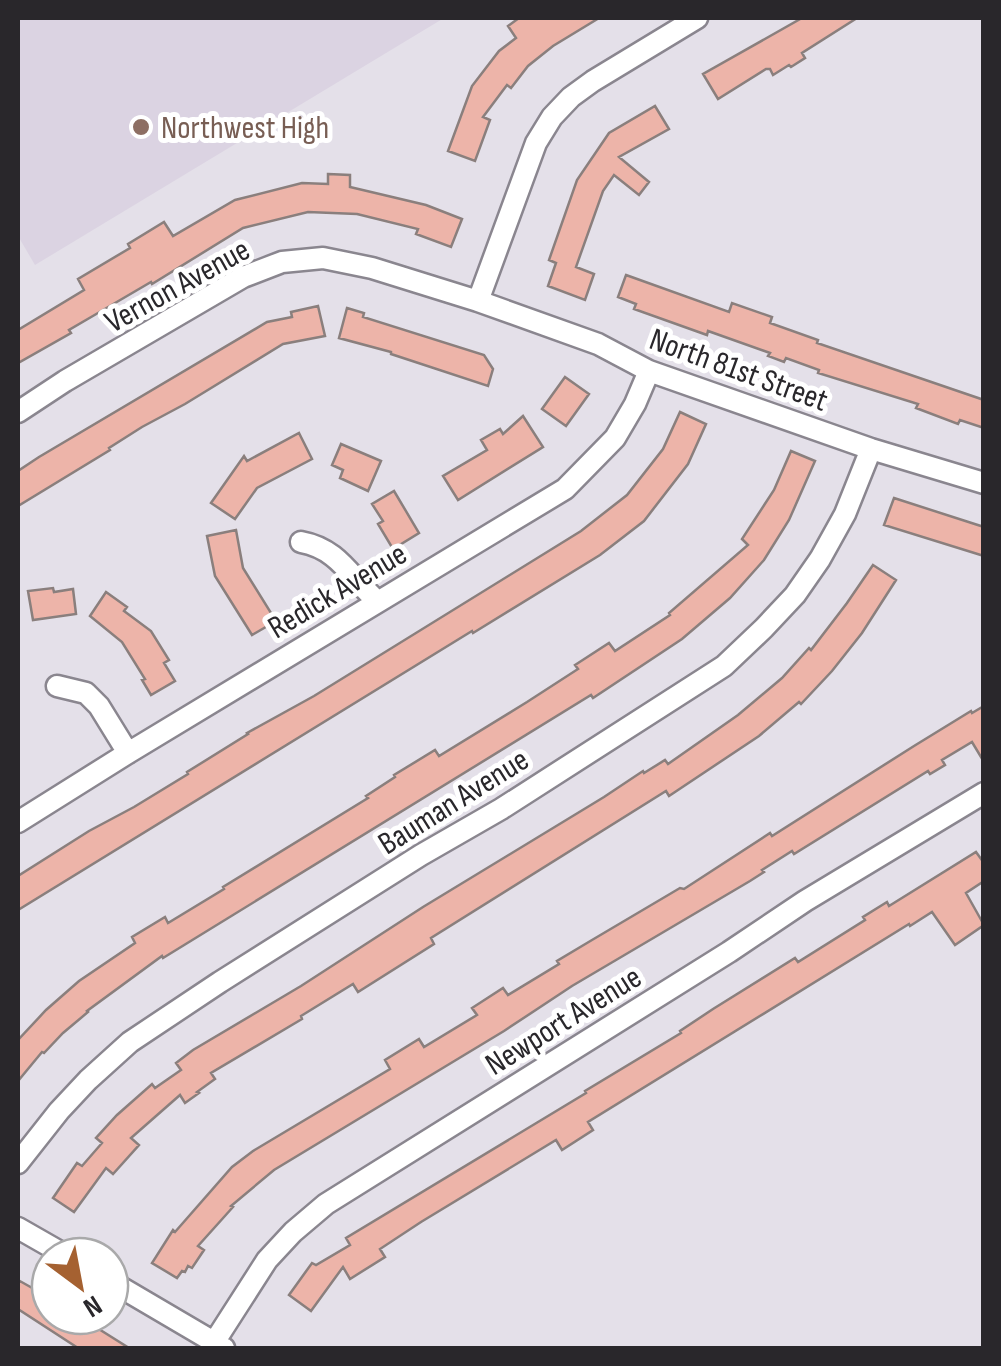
<svg xmlns="http://www.w3.org/2000/svg" width="1001" height="1366" font-family="'Sofia Sans Condensed',sans-serif">
  <style>
    .built { fill: #dbd3e2 }
    .building { fill: #edb4a9; stroke: #8a7f7d; stroke-width: 2.5 }
    .lines { fill: none; stroke-linecap: round; stroke-linejoin: round }
    .street-casing { stroke: #8a868f; stroke-width: 25 }
    .street { stroke: #fff; stroke-width: 20 }
    .education-dot { fill: #8d6e63; stroke: #fff; stroke-width: 4 }
    .labels { text-anchor: middle; stroke-width: 10; stroke-linejoin: round; paint-order: stroke }
    .education-label { font-size: 32px; fill: #785e54; stroke: #fff; text-anchor: start }
    .street-label { font-size: 32px; fill: #29272b; stroke: #fff }
  </style>
  <rect width="100%" height="100%" fill="#e4e0e9"/>
  <path class="built" d="M18,18H444L35,265L18,236Z"/>
  <path class="building" d="M519,18H599L553,46L528,66L511,88L507,85L483,117L490,120L475,161L448,151L472,86L499,51L516,38L508,26Z
    M802,18H857L802,53L805,58L791,67L789,65L773,75L770,69H766L718,99L703,74Z
    M655,106L669,129L619,157L649,182L639,195L614,175L603,191L576,267L594,274L585,300L548,286L556,263L549,260L577,180L609,133Z
    M328,174L350,175V187L426,205L462,219L451,247L416,234L418,229L357,214L308,212L243,228L152,284L151,282L98,313L69,330L71,333L18,363V330L84,290L78,279L130,248L128,244L164,222L173,236L235,200L302,183L328,184Z
    M626,275L729,312L732,303L772,317L770,323L818,340L817,343L984,400V428L960,420L958,424L916,408L918,404L818,373L819,370L786,358L784,362L768,356L770,353L708,331L707,335L634,309L636,304L618,297Z
    M318,306L325,336L283,344L185,404L142,427L109,448L110,450L18,506V471L39,457L267,322L292,317L291,312Z
    M347,308L364,313L363,317L484,355L493,369L488,386L391,354V352L339,338Z
    M565,377L589,394L566,426L542,409Z
    M680,412L706,424L688,464L644,521L600,555L473,633L472,631L18,910V876L89,831L134,807L188,774L187,772L248,734L247,733L314,696L581,531L627,495L663,449Z
    M523,416L543,447L458,500L443,476L487,450L481,440L500,429L503,434Z
    M299,433L312,459L257,488L235,519L211,503L244,456L247,461Z
    M341,444L381,461L368,491L340,478L343,470L332,465Z
    M791,451L815,461L789,520L764,560L730,598L682,639L593,698L591,695L163,958L162,956L87,1011L88,1012L63,1033L44,1053L42,1052L18,1081V1040L46,1010L79,981L135,943L132,937L165,917L168,923L224,889L223,887L368,798L366,796L395,777L394,775L435,750L439,756L527,702L578,669L575,665L609,643L615,651L670,615L669,613L748,545L742,539L774,490Z
    M394,491L419,533L393,549L378,524L383,521L372,504Z
    M894,498L984,527V556L884,525Z
    M236,530L243,568L276,621L252,635L215,576L207,536Z
    M873,565L896,580L862,633L832,671L801,704L799,702L759,736L669,796L666,791L431,938L434,944L358,992L353,984L301,1016L302,1019L211,1073L215,1079L197,1092L199,1093L185,1103L180,1095L131,1138L139,1145L113,1174L106,1168L74,1212L53,1198L77,1163L82,1166L102,1143L96,1138L117,1115L152,1084L155,1088L181,1070L176,1063L193,1050L301,986L423,907L604,797L643,771L644,773L665,760L668,764L738,715L782,678L809,648L811,650L847,603Z
    M53,588L54,592L73,589L76,614L33,620L28,591Z
    M106,592L127,607L124,611L151,631L169,660L164,663L175,681L151,695L142,680L145,679L122,642L90,616Z
    M984,706V762L972,742L942,760L945,765L930,774L928,771L794,854L792,851L762,870L764,872L750,881L572,986L504,1031L274,1170L231,1206L233,1207L198,1246L204,1250L192,1268L188,1266L185,1272L182,1271L177,1278L152,1263L173,1230L175,1232L232,1167L253,1151L390,1069L385,1060L419,1039L424,1047L477,1015L472,1008L503,988L508,995L559,964L557,961L592,940L680,888L684,889L770,833L772,836L914,746L971,711L972,713Z
    M976,852L984,863V881L966,893L984,925L955,945L932,912L910,926L909,924L588,1122L593,1130L562,1150L556,1140L421,1222L380,1249L385,1257L350,1279L343,1267L311,1311L289,1295L312,1263L316,1265L350,1245L346,1238L586,1093L585,1091L681,1033L680,1031L713,1009L795,958L798,962L865,920L863,917L887,902L889,906Z
    M18,1280L50,1298V1316H78L129,1348H78L18,1309Z"/>
  <g class="lines">
    <defs>
      <path id="street" d="M478,301L536,143L552,117L571,97L593,81L697,18
        M18,412L65,381L243,277L282,262L323,258L372,268L478,301L598,344L649,371L871,449L984,483
        M301,542C339,549 350,577 377,601
        M57,686L86,693L99,706L128,753
        M18,822L128,753L565,489L615,438L635,404L649,371
        M18,1163L59,1111L88,1080L130,1042L220,982L421,855L501,809L724,666L764,628L795,595L820,559L845,514L871,449
        M18,1228L67,1256
        M110,1281L224,1348
        M215,1341L267,1260L293,1232L326,1204L729,952L805,901L984,793"/>
    </defs>
    <use href="#street" class="street-casing"/>
    <use href="#street" class="street"/>
  </g>
  <circle class="education-dot" cx="141" cy="127" r="10"/>
  <g class="labels">
    <g class="education-label">
      <text x="161" y="138">Northwest High</text>
    </g>
    <g class="street-label">
      <text transform="translate(177 285) rotate(-29)" y="11">Vernon Avenue</text>
      <text transform="translate(739 369) rotate(20)" y="11">North 81st Street</text>
      <text transform="translate(337 590) rotate(-31)" y="11">Redick Avenue</text>
      <text transform="translate(453 801) rotate(-32)" y="11">Bauman Avenue</text>
      <text transform="translate(563 1020) rotate(-32)" y="11">Newport Avenue</text>
    </g>
  </g>
  <rect width="1001" height="1366" fill="none" stroke="#29272b" stroke-width="40"/>
  <g transform="translate(80 1286) rotate(148)"><circle r="48" fill="#ffffff" stroke="#a9a9aa" stroke-width="2.5"/>
  <path d="M0-8L18 38L0 25L-18 38Z" fill="#a56131"/>
  <text y="-15" font-size="28" font-weight="bold" text-anchor="middle" fill="#29272b">N</text>
  </g>
</svg>
